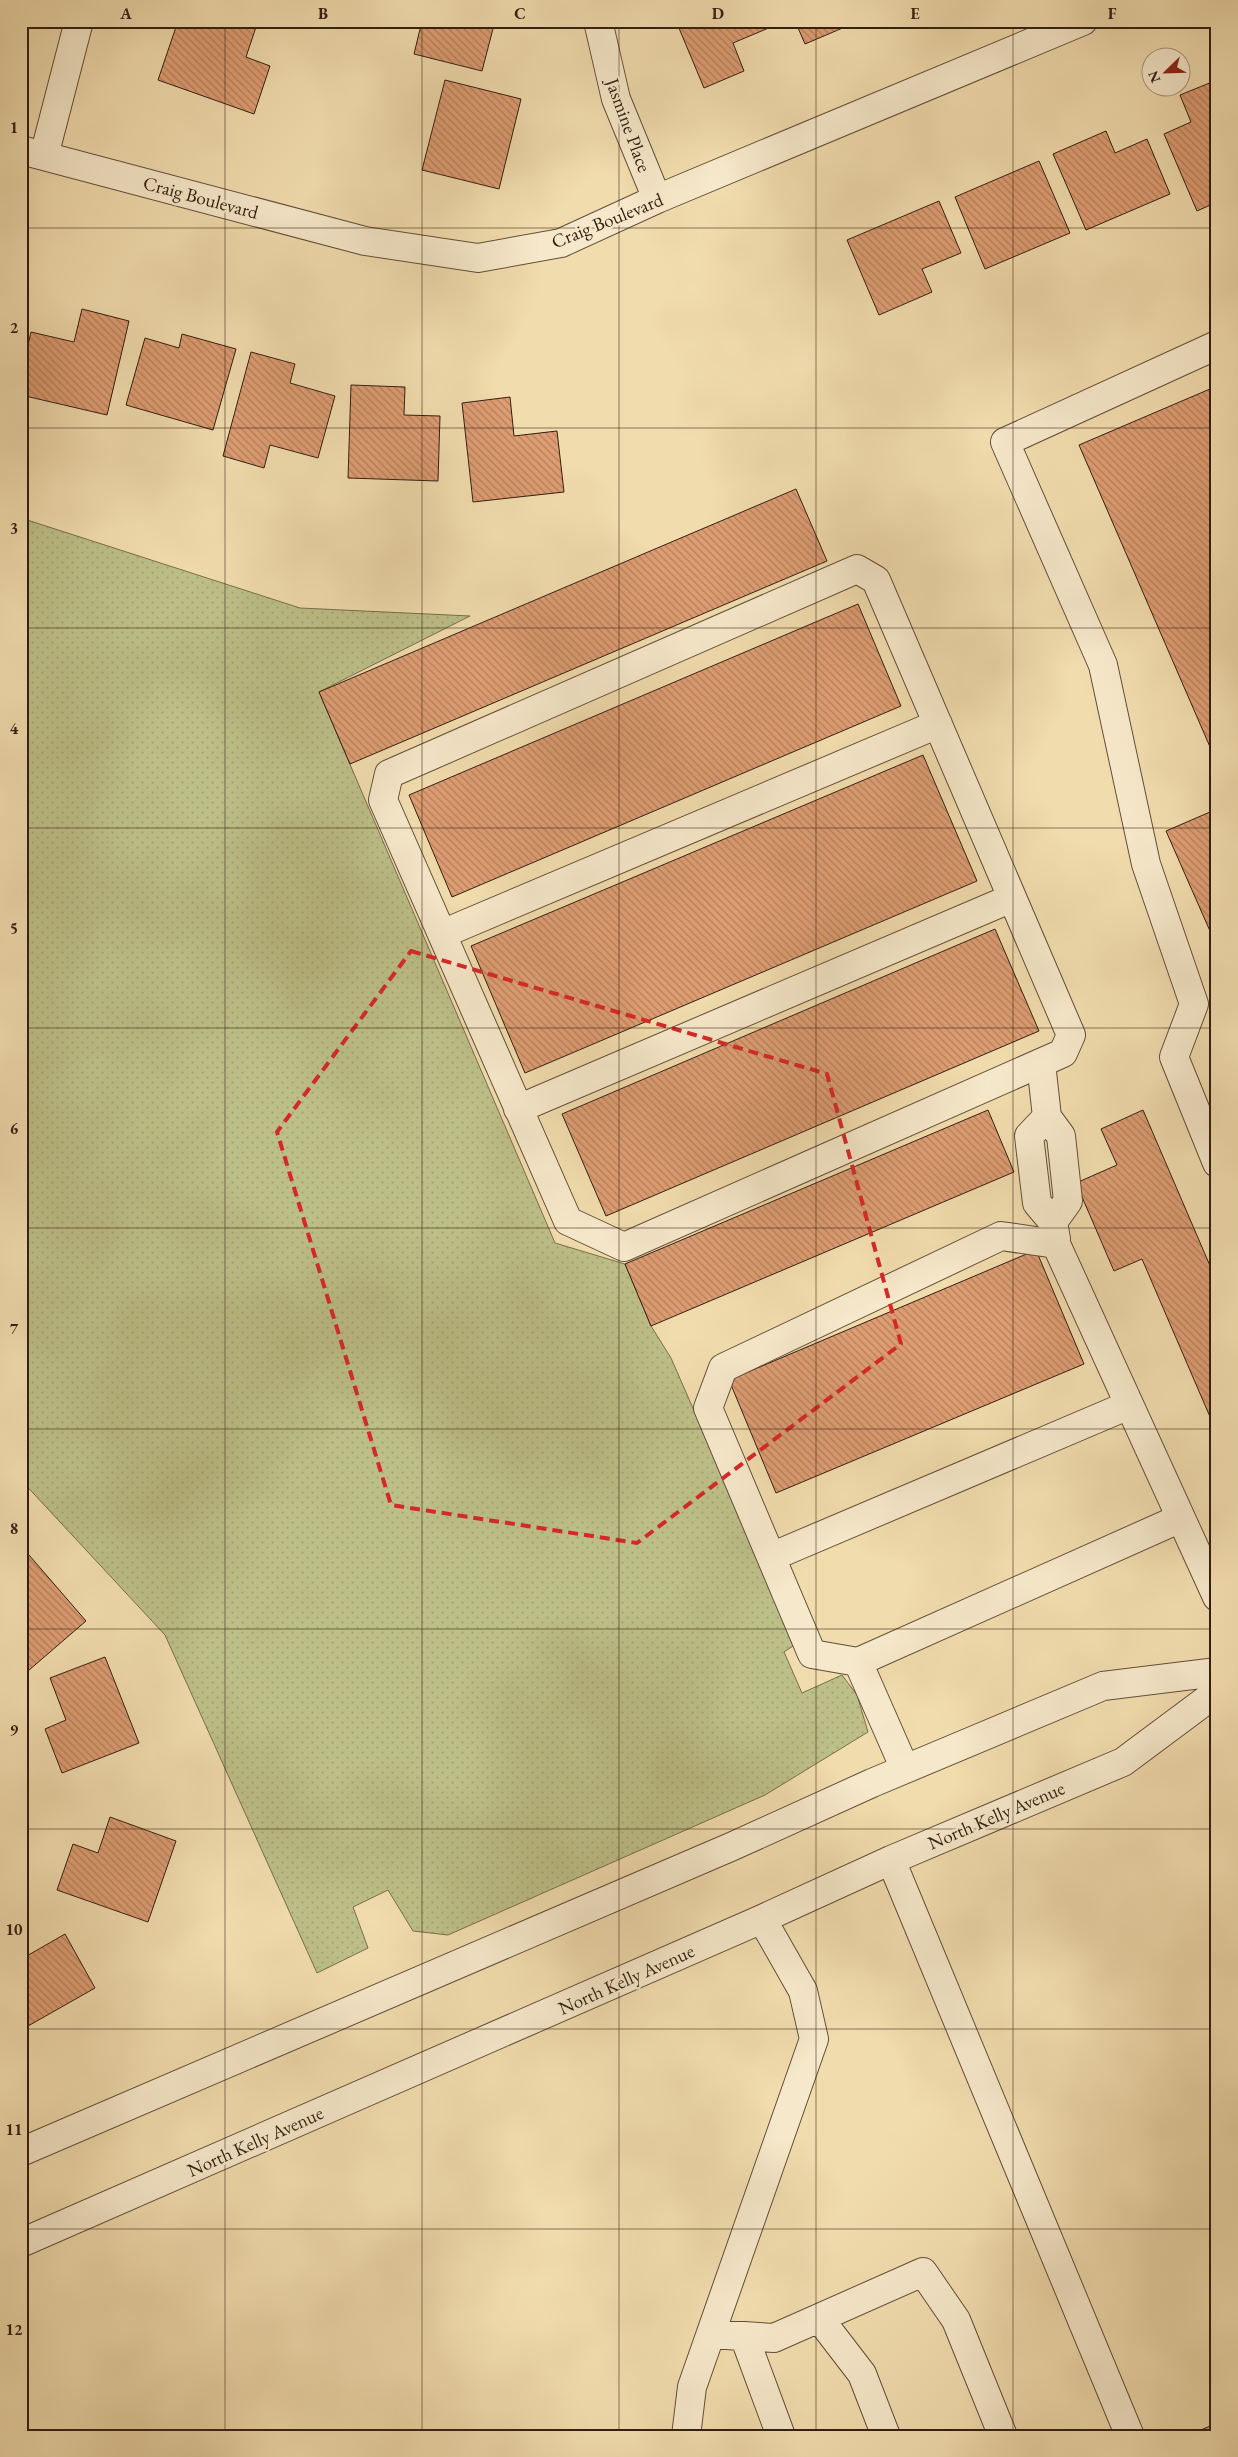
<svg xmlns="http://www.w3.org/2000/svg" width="1238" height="2457" font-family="'EB Garamond',serif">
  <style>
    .grass { fill: url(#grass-dots); stroke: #786e4c }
    .building { fill: url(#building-back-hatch); stroke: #331e11 }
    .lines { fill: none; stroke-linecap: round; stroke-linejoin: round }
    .minor-casing { stroke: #624e38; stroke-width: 30 }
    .minor { stroke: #f6e8ca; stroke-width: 28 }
    .marked { fill: none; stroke: #d62828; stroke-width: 4; stroke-dasharray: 10 6; stroke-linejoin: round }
    .grid { fill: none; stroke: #331e11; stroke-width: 1; stroke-opacity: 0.55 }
    .labels { text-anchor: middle; stroke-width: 4.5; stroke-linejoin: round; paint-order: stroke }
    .street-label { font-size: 19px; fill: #331e11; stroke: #f6e8ca }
    .neatline { fill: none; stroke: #331e11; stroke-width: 2 }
    .grid-label { font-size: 16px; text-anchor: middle; font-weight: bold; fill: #331e11 }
  </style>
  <defs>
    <pattern id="grass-dots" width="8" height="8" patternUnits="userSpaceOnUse" patternTransform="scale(1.25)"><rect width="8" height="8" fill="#bdbf88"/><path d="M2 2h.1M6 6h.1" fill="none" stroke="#a3a474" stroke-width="1.8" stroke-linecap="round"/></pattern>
    <pattern id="building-back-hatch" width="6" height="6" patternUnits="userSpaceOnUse" patternTransform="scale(1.25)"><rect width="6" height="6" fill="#de9d73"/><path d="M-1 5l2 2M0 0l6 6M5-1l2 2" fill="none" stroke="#b57f5d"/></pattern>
  </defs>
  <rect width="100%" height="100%" fill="#f1dcae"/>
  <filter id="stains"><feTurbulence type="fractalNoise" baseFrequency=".004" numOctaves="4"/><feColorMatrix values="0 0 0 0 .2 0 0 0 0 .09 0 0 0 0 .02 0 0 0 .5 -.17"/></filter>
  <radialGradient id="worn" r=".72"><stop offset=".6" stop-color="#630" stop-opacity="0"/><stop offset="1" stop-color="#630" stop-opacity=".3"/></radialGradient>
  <path class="grass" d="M21,518L300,608L470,616L319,692L555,1243L625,1264L651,1326L671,1358L796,1644L784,1652L802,1693L842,1675L857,1695L868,1732L765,1795L448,1935L413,1931L388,1890L353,1907L368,1948L317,1973L165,1635L21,1480Z"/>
  <path class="building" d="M178,21H258L246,57L270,66L254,114L158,80Z
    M422,21H495L482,71L414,54Z
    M676,21H769L771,27L733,43L744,71L704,88Z
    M795,21H859L805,44Z
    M445,80L521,99L499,189L422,170Z
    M1217,80V202L1197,211L1164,134L1191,122L1180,95Z
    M1106,131L1115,153L1147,139L1170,194L1086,230L1053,154Z
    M1039,161L1070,233L985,269L955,197Z
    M939,201L961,253L922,269L932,292L879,315L847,240Z
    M82,309L129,321L107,415L21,395V375L31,332L74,342Z
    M182,334L236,349L213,430L126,405L145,338L179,348Z
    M251,352L295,364L290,383L335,396L318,458L270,445L264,468L223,456Z
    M351,385L405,387L404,415L440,416L438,481L348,478Z
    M1217,386V763L1079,445Z
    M510,397L514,436L557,431L564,492L473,502L462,403Z
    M796,489L827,561L350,764L319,692Z
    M858,604L901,706L452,897L409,795Z
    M923,755L977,881L525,1073L471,946Z
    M1217,809V947L1166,831Z
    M995,929L1039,1031L606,1216L562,1114Z
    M988,1110L1014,1172L651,1326L625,1264Z
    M1143,1110L1217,1282V1433L1142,1259L1114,1271L1076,1183L1117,1165L1101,1129Z
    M1036,1250L1084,1364L776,1493L729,1380Z
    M29,1555L86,1621L21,1677V1562Z
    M105,1657L139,1743L62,1773L45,1729L66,1720L50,1678Z
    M110,1817L176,1841L148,1922L57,1890L73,1844L98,1853Z
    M65,1934L95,1988L21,2030V1951L25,1957Z
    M1217,2423V2436H1187Z"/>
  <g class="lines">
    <defs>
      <path id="minor" d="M598,21L616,99L657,199
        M21,150L365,241L478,258L561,243L657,199L1083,21
        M44,156L79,21
        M1217,345L1005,442L1103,665L1146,864L1194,1004L1174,1057L1217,1163
        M857,569L876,580L1071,1035L1063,1053L624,1247L568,1221L383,800L389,774Z
        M442,934L938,724
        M1041,1063L1047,1117L1061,1136L1068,1201L1053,1222
        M518,1109L1012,898
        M1047,1117L1029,1136L1037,1203L1053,1222L1056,1239
        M771,1557L1129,1405
        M858,1662L1181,1518
        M905,1769L858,1662L812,1654L708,1408L723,1368L1001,1236L1056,1244L1217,1597
        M891,1860L1130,2436
        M21,2152L733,1846L872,1783L1103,1686L1217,1672
        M21,2243L762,1919L891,1860L1123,1762L1217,1692
        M819,2318L862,2374L886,2436
        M711,2334L774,2338L923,2272L956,2320L1003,2436
        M744,2336L781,2436
        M686,2436L692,2387L814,2039L803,1991L762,1919"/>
    </defs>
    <use href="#minor" class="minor-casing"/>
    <use href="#minor" class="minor"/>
  </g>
  <path class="marked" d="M411,951L827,1074L901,1344L637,1543L391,1505L277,1132Z"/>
  <path class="grid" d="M225,21V2436M422,21V2436M619,21V2436M816,21V2436M1013,21V2436M21,228H1217M21,428H1217M21,628H1217M21,828H1217M21,1028H1217M21,1228H1217M21,1429H1217M21,1629H1217M21,1829H1217M21,2029H1217M21,2229H1217"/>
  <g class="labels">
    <g class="street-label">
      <text transform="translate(629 125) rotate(70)" y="7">Jasmine Place</text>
      <text transform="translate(201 197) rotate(15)" y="7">Craig Boulevard</text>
      <text transform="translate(607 220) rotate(-22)" y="7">Craig Boulevard</text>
      <text transform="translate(996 1815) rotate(-23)" y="7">North Kelly Avenue</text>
      <text transform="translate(626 1979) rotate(-24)" y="7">North Kelly Avenue</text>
      <text transform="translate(255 2141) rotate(-24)" y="7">North Kelly Avenue</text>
    </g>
  </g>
  <rect width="1238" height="2457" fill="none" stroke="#f1dcae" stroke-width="55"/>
  <g transform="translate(1166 72) rotate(247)"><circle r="24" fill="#f6e8ca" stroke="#a89780"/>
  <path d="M0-4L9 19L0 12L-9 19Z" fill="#8f2418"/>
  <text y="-8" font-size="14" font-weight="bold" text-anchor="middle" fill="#331e11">N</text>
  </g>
  <rect x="28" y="28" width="1182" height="2402" class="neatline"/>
  <g class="grid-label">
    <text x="126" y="19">A</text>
    <text x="323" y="19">B</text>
    <text x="520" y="19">C</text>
    <text x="718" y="19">D</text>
    <text x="915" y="19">E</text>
    <text x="1112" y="19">F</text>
    <text x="14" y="133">1</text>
    <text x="14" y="333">2</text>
    <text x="14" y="534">3</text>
    <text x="14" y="734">4</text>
    <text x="14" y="934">5</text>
    <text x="14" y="1134">6</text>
    <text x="14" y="1334">7</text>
    <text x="14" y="1534">8</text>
    <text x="14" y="1735">9</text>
    <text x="14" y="1935">10</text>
    <text x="14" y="2135">11</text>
    <text x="14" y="2335">12</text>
  </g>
  <rect width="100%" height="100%" filter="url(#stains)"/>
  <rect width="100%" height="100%" fill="url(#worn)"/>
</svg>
